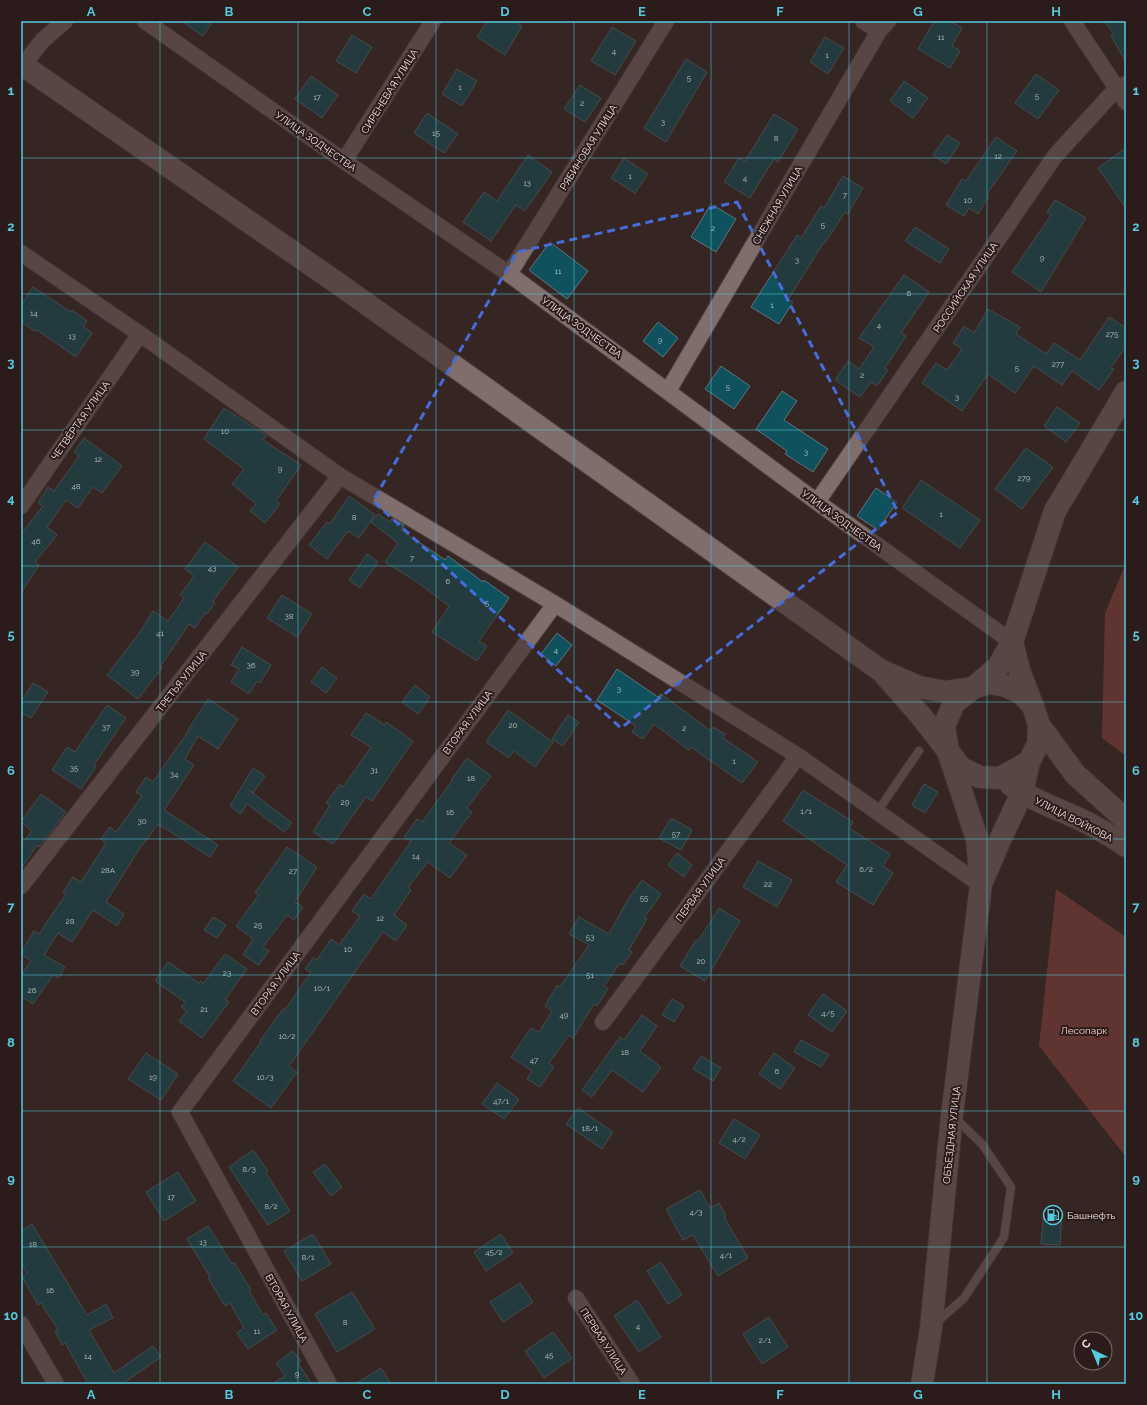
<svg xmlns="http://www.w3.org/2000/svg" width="1147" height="1405" font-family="Raleway,sans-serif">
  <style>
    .forest { fill: #964642 }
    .building { fill: #0f525d; stroke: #617579 }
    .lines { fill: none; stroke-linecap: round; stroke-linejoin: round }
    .lane-casing { stroke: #4e4140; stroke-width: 10 }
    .street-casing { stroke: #4e4140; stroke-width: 18 }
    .secondary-casing { stroke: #4e4140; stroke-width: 24 }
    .lane { stroke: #806e6c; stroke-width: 8 }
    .street { stroke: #806e6c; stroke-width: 16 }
    .secondary { stroke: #806e6c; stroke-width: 22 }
    .marked { fill: none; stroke: #476cda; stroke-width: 3; stroke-dasharray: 8 5; stroke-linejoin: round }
    .grid { fill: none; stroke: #55cadf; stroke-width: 1; stroke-opacity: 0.55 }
    .labels { text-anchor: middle; stroke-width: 4; stroke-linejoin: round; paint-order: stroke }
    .number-label { font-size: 8px; fill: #b6c0c1 }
    .street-label { font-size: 10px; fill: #eee4e2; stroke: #2b1c1b }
    .park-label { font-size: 10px; fill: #fcccc7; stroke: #2b1c1b }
    .poi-label { font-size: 10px; fill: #eee4e2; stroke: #2b1c1b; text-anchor: start }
    .neatline { fill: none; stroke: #55cadf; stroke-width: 1.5 }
    .grid-label { font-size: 13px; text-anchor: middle; font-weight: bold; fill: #55cadf }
  </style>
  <rect width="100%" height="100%" fill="#352624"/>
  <path class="forest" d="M1126,563V756L1102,738L1105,613Z
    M1056,889L1126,937V1157L1039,1046Z"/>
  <path class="building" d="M181,21H213L203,36Z
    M487,21H514L522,26L505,55L477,37Z
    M934,21H950L962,28L952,46L960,51L950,68L918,49Z
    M1104,21H1126V62L1111,36L1114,34Z
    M612,27L636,41L615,75L591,61Z
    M352,35L372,47L356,73L336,61Z
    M825,37L844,48L828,74L810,62Z
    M686,59L707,72L666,142L644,128Z
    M457,69L477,81L462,106L442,94Z
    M1036,74L1059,90L1038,119L1015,103Z
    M311,76L338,95L322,118L295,99Z
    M904,81L928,98L913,118L890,101Z
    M580,85L601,98L585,122L564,109Z
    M427,113L458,134L444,153L414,133Z
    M774,114L798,129L778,162L774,159L750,198L724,182L739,158L745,161Z
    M947,135L960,143L946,164L933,155Z
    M996,137L1017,151L987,194L989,196L978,214L969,208L964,216L946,205L962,179L966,181Z
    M1126,148V208L1098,168Z
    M528,155L552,172L525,211L516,205L491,241L463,222L484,192L497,201Z
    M624,158L648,174L635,193L611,178Z
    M843,176L863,188L848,214L845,212L825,243L824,242L788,300L793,302L779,324L751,307L797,235L801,238L821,206L824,208Z
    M1055,200L1086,218L1041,292L1012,272L1051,215L1047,212Z
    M711,204L736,219L716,252L691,237Z
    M915,227L949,249L940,263L905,241Z
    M550,242L588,271L567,299L529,270Z
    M904,275L929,292L901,333L906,336L885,368L888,370L877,386L871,382L860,397L835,380L848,361L859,369L874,347L859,338Z
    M33,287L71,312L72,310L87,321L83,326L92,333L76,357L37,330L35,331L21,322V305Z
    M988,309L1020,327L1016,334L1046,354L1054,343L1080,360L1109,317L1126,328V346L1111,368L1114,369L1099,390L1072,371L1062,385L1034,366L1015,393L988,374L962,411L922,383L936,363L947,370L962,349L953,343L964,326L974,333Z
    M658,322L678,338L663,357L643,341Z
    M721,366L750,386L734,409L705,389Z
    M782,391L797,401L784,420L828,449L813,472L785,454L787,451L756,429Z
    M1057,407L1080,423L1066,442L1044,426Z
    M224,408L267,436L263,440L301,465L276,501L280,504L265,523L250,511L256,504L232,484L244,469L204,439Z
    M84,438L122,466L102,493L93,487L78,508L66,500L47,527L57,535L35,562L39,565L21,593V534L43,506L38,503L48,487L54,491L79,456L74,452Z
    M1026,448L1053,467L1022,509L995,489Z
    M921,480L980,520L960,548L902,508Z
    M876,488L897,502L878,530L857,516Z
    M349,496L375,515L359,538L348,531L327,559L309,545L327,522L330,524Z
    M378,514L390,522L392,518L404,525L401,530L445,560L448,556L483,582L484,580L509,598L479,641L487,646L477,661L432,632L449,606L417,582L385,562L398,543L371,522Z
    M205,542L238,567L213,601L215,603L207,614L205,613L195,628L189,624L160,667L162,668L138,699L107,675L138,635L153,611L168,621L184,598L180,595L194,576L185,569Z
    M367,554L378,562L360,588L349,580Z
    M282,595L312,614L297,637L267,618Z
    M557,633L572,645L556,666L541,654Z
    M242,647L271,665L260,683L257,681L249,694L231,682L239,669L231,665Z
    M322,667L337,678L326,693L311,682Z
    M617,669L658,697L661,694L711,731L713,727L725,734L723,738L758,762L742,783L691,747L689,750L654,724L643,739L632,732L636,726L597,700Z
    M33,683L48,692L31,718L21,712V702Z
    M415,685L430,697L418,714L402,702Z
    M208,699L238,719L218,749L198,736L185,759L194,765L164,810L218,845L210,857L158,824L144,843H143L106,902L124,914L117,926L93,910L72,942L58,933L44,955L65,967L59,978L53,975L33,1004L21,996V975L31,961L21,954V953L34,931L39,934L66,894L63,892L73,877L81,882L106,843L101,839L110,827L116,832L142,796L136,792L146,777L153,782L189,730H188Z
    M107,705L126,718L94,765L96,767L81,789L52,770L67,747L75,752Z
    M508,710L553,742L535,767L514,751L509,758L486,742Z
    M366,713L385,725L386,722L413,741L372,801L366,797L333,844L313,832L330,805L326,803L340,784L343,787L371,747L351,735Z
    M568,715L579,722L563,746L552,739Z
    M467,758L491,776L467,808L472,812L449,843L467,855L450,878L428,862L408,887L411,890L394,915L407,925L396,941L383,932L289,1066L297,1072L271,1108L233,1081L261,1042L260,1041L283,1009L285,1010L311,972L305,969L313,958L317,960L331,939L339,945L360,916L352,911L364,894L371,899L411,841L404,837L417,819L422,822L452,781L451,780Z
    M253,768L265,776L253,793L249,790L292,823L284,832L247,804L241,814L230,806Z
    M924,784L938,792L925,813L912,805Z
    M803,790L853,822L849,828L890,854L883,866L893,873L873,905L836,882L847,865L783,821Z
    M41,794L66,812L39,847L37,845L21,869V845L32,831L21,822Z
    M671,818L692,830L681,850L659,838Z
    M287,847L317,867L295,902L303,907L294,920L287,915L263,947L269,951L259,965L243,955L253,939L236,926L259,895L255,893Z
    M677,853L692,865L684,877L668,865Z
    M758,861L792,880L777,907L743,887Z
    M642,880L661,894L644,918L647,919L629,950L632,952L623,965L620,963L604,986L608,989L597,1006L594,1004L573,1038L569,1035L549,1063L554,1067L540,1087L527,1079L532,1071L511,1057L531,1028L539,1032L552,1011L545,1006L557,985L560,987L589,945L569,934L579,917L609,934L627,901Z
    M719,908L740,921L705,981L680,966L696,940L698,941Z
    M213,917L226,925L217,938L204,930Z
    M225,954L247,969L225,1000L229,1002L202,1038L179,1021L187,1011L181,1007L185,1002L155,981L168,962L199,983L201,981L203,984Z
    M823,994L847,1011L832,1032L808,1015Z
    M672,999L684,1006L674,1022L662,1015Z
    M642,1015L657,1026L640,1051L661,1067L643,1092L612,1070L592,1097L582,1090L620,1037L624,1040Z
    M801,1040L829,1055L821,1067L794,1052Z
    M146,1053L178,1074L161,1100L128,1079Z
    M774,1053L795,1068L780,1089L759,1074Z
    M701,1056L721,1068L713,1081L693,1069Z
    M497,1083L519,1099L504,1119L482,1104Z
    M578,1108L613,1132L602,1149L566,1124Z
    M734,1119L760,1135L745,1159L719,1143Z
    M253,1150L268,1171L266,1173L290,1211L268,1225L229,1167Z
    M325,1164L342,1187L331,1196L313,1172Z
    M178,1172L196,1201L164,1221L146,1192Z
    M700,1190L710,1208L719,1203L726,1216L724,1217L748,1258L718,1276L693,1235L683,1240L666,1209Z
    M1044,1210L1062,1211L1060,1245L1041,1244Z
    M32,1224L87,1315L106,1304L113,1318L89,1330L114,1373L153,1346L161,1357L122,1384H88L65,1343L62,1345L55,1331L58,1330L41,1303L38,1305L22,1277L27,1273L21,1263V1231Z
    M208,1226L232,1264L234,1262L251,1290L249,1291L263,1315L266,1313L277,1330L248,1349L237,1333L244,1328L230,1303L225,1306L208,1278L210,1277L187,1239Z
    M313,1234L331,1264L302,1281L284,1251Z
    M501,1234L513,1253L486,1271L474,1252Z
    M661,1262L682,1295L668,1304L647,1271Z
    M520,1283L533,1302L503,1322L490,1302Z
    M352,1292L375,1329L337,1352L315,1314Z
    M637,1300L661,1337L639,1352L614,1316Z
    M769,1317L788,1347L762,1364L743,1334Z
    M553,1332L572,1358L544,1378L525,1351Z
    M293,1351L301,1361L298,1363L312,1384H272L285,1376L276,1363Z
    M381,1368L391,1384H355Z"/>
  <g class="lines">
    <defs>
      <path id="lane" d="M877,812L919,751
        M936,1323L964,1298L1004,1237L1011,1187L982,1144L955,1118"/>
      <path id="street" d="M145,21L344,161L509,274L817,502L1012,642
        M863,21L879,31
        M1072,21L1126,102
        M23,65L43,40L65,21
        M344,161L433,21
        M21,253L140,334L340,476L555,604L798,756L981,885
        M509,274L666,21
        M668,391L879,31L888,21
        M817,502L1055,156L1117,88L1126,84
        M21,506L140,334
        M21,886L340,476
        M603,1022L798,756
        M576,1298L632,1384
        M21,1324L56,1384
        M329,1384L180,1112L555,604"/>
      <path id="secondary" d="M21,64L343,287L880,670L919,687L946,692L973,688L998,667L1012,642L1055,511L1126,392
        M1012,642L1020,673L1032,704
        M885,675L921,716L948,751L977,839L981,885L952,1115L931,1328L922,1384
        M1039,725L1075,774L1126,820
        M1011,785C1030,799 1053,807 1075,817C1093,825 1110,835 1126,846
        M982,882L1000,840L1022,793L1029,762L1038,744L1039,725L1033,706L1022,694L1006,686L989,683L973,688L954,703L944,726L948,751L961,768L980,777L1000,778L1029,762"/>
    </defs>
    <use href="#lane" class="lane-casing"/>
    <use href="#street" class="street-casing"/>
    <use href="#secondary" class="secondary-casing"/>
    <use href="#lane" class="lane"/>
    <use href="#street" class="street"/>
    <use href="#secondary" class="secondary"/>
  </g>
  <path d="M0 0H1147V1405H0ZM737,202L898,512L621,728L373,501L517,252Z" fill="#352624" fill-opacity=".55" fill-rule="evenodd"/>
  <path class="marked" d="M737,202L898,512L621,728L373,501L517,252Z"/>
  <path class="grid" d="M160,21V1384M298,21V1384M436,21V1384M574,21V1384M711,21V1384M849,21V1384M987,21V1384M21,158H1126M21,294H1126M21,430H1126M21,566H1126M21,702H1126M21,839H1126M21,975H1126M21,1111H1126M21,1247H1126"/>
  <defs>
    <symbol id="fuel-ring" viewBox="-11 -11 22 22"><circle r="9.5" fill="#2b1c1b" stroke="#55cadf" stroke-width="1.5"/><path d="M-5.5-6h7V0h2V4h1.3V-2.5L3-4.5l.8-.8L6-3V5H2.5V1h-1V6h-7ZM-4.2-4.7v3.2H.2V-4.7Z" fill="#55cadf"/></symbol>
  </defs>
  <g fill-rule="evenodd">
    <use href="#fuel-ring" x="1042" y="1204" width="22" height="22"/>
  </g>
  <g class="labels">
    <g class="number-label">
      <text x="941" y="40">11</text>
      <text x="614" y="54">4</text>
      <text x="827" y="58">1</text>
      <text x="689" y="81">5</text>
      <text x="460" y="90">1</text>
      <text x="1037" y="99">5</text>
      <text x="317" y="100">17</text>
      <text x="909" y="102">9</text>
      <text x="582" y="106">2</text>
      <text x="663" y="125">3</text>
      <text x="436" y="136">15</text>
      <text x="776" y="141">8</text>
      <text x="998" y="159">12</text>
      <text x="630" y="179">1</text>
      <text x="745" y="181">4</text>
      <text x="527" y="186">13</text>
      <text x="845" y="198">7</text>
      <text x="968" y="203">10</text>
      <text x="823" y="228">5</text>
      <text x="713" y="231">2</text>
      <text x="1042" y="261">9</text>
      <text x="797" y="263">3</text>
      <text x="558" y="274">11</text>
      <text x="909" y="296">6</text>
      <text x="772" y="308">1</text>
      <text x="34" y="316">14</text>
      <text x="879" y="328">4</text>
      <text x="1112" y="337">275</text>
      <text x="72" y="339">13</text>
      <text x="660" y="343">9</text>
      <text x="1058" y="367">277</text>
      <text x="1017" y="371">5</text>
      <text x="862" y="378">2</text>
      <text x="728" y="390">5</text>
      <text x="957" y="400">3</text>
      <text x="225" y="434">10</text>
      <text x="806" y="455">3</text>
      <text x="98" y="462">12</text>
      <text x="280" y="472">9</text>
      <text x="1024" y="481">279</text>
      <text x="76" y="489">48</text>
      <text x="941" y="517">1</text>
      <text x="354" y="520">8</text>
      <text x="36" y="544">46</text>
      <text x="412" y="561">7</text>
      <text x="212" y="571">43</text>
      <text x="448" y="584">6</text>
      <text x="487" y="606">5</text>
      <text x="289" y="619">38</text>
      <text x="160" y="636">41</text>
      <text x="556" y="653">4</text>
      <text x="251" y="668">36</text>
      <text x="135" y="675">39</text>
      <text x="619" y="692">3</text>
      <text x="513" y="728">20</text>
      <text x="106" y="730">37</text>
      <text x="684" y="731">2</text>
      <text x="734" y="764">1</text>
      <text x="74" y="771">35</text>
      <text x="374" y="773">31</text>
      <text x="174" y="777">34</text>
      <text x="471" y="781">18</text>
      <text x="345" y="805">29</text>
      <text x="806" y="814">1/1</text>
      <text x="450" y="815">16</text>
      <text x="142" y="824">30</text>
      <text x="676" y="837">57</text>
      <text x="416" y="859">14</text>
      <text x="866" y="872">6/2</text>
      <text x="108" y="873">28А</text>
      <text x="293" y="874">27</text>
      <text x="768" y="887">22</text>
      <text x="644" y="901">55</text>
      <text x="380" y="921">12</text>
      <text x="70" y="924">28</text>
      <text x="258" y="928">25</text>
      <text x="590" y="940">53</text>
      <text x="348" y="952">10</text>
      <text x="701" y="964">20</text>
      <text x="227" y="976">23</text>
      <text x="590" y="978">51</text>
      <text x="322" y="991">10/1</text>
      <text x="32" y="993">26</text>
      <text x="204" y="1012">21</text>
      <text x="828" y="1016">4/5</text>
      <text x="564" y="1018">49</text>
      <text x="287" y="1039">10/2</text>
      <text x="625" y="1055">18</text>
      <text x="534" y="1063">47</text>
      <text x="777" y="1074">6</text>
      <text x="153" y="1080">19</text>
      <text x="265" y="1080">10/3</text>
      <text x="501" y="1104">47/1</text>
      <text x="590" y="1131">18/1</text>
      <text x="739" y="1142">4/2</text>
      <text x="249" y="1172">8/3</text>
      <text x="171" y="1200">17</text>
      <text x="271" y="1209">8/2</text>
      <text x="696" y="1215">4/3</text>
      <text x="203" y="1245">13</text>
      <text x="33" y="1247">18</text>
      <text x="494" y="1255">45/2</text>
      <text x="726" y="1258">4/1</text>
      <text x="308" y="1260">8/1</text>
      <text x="50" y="1293">16</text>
      <text x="345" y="1325">8</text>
      <text x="638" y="1329">4</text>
      <text x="257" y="1334">11</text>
      <text x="765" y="1343">2/1</text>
      <text x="549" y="1358">45</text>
      <text x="88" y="1359">14</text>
      <text x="297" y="1377">9</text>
    </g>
    <g class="street-label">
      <text transform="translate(389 91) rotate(-58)" y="4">СИРЕНЕВАЯ УЛИЦА</text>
      <text transform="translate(316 141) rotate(35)" y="4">УЛИЦА ЗОДЧЕСТВА</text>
      <text transform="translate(588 147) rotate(-58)" y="4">РЯБИНОВАЯ УЛИЦА</text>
      <text transform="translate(777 205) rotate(-60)" y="4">СНЕЖНАЯ УЛИЦА</text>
      <text transform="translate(965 287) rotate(-56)" y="4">РОССИЙСКАЯ УЛИЦА</text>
      <text transform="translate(582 327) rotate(36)" y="4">УЛИЦА ЗОДЧЕСТВА</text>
      <text transform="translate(80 420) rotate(-55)" y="4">ЧЕТВЁРТАЯ УЛИЦА</text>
      <text transform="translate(842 520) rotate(36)" y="4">УЛИЦА ЗОДЧЕСТВА</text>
      <text transform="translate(181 681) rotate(-52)" y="4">ТРЕТЬЯ УЛИЦА</text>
      <text transform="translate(467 722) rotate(-54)" y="4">ВТОРАЯ УЛИЦА</text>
      <text transform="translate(1074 819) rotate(27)" y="4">УЛИЦА ВОЙКОВА</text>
      <text transform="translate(700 889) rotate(-54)" y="4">ПЕРВАЯ УЛИЦА</text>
      <text transform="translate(275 983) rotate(-54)" y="4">ВТОРАЯ УЛИЦА</text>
      <text transform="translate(951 1135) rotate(-84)" y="4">ОБЪЕЗДНАЯ УЛИЦА</text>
      <text transform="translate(287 1308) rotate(61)" y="4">ВТОРАЯ УЛИЦА</text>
      <text transform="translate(604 1341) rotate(57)" y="4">ПЕРВАЯ УЛИЦА</text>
    </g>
    <g class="park-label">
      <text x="1084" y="1034">Лесопарк</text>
    </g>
    <g class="poi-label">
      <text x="1067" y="1219">Башнефть</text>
    </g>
  </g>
  <rect width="1147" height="1405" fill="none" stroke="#2b1c1b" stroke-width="44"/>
  <g transform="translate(1093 1351) rotate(316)"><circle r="19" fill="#2b1c1b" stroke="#796c6b"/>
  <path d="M0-3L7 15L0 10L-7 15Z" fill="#55cadf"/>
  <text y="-6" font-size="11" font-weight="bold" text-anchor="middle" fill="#eee4e2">С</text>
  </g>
  <rect x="22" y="22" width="1103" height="1361" class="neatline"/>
  <g class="grid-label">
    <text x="91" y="16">A</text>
    <text x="229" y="16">B</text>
    <text x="367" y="16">C</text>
    <text x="505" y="16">D</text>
    <text x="642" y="16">E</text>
    <text x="780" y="16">F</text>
    <text x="918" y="16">G</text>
    <text x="1056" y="16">H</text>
    <text x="11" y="95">1</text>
    <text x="1136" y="95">1</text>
    <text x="11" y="231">2</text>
    <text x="1136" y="231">2</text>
    <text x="11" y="367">3</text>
    <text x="1136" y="367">3</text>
    <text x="11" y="503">4</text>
    <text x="1136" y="503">4</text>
    <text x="11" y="639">5</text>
    <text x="1136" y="639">5</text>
    <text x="11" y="775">6</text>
    <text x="1136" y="775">6</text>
    <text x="11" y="911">7</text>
    <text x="1136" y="911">7</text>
    <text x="11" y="1047">8</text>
    <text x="1136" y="1047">8</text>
    <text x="11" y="1183">9</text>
    <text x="1136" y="1183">9</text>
    <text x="11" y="1320">10</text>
    <text x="1136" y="1320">10</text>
    <text x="91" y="1399">A</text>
    <text x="229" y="1399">B</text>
    <text x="367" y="1399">C</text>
    <text x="505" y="1399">D</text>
    <text x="642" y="1399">E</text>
    <text x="780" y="1399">F</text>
    <text x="918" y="1399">G</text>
    <text x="1056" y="1399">H</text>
  </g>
</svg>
